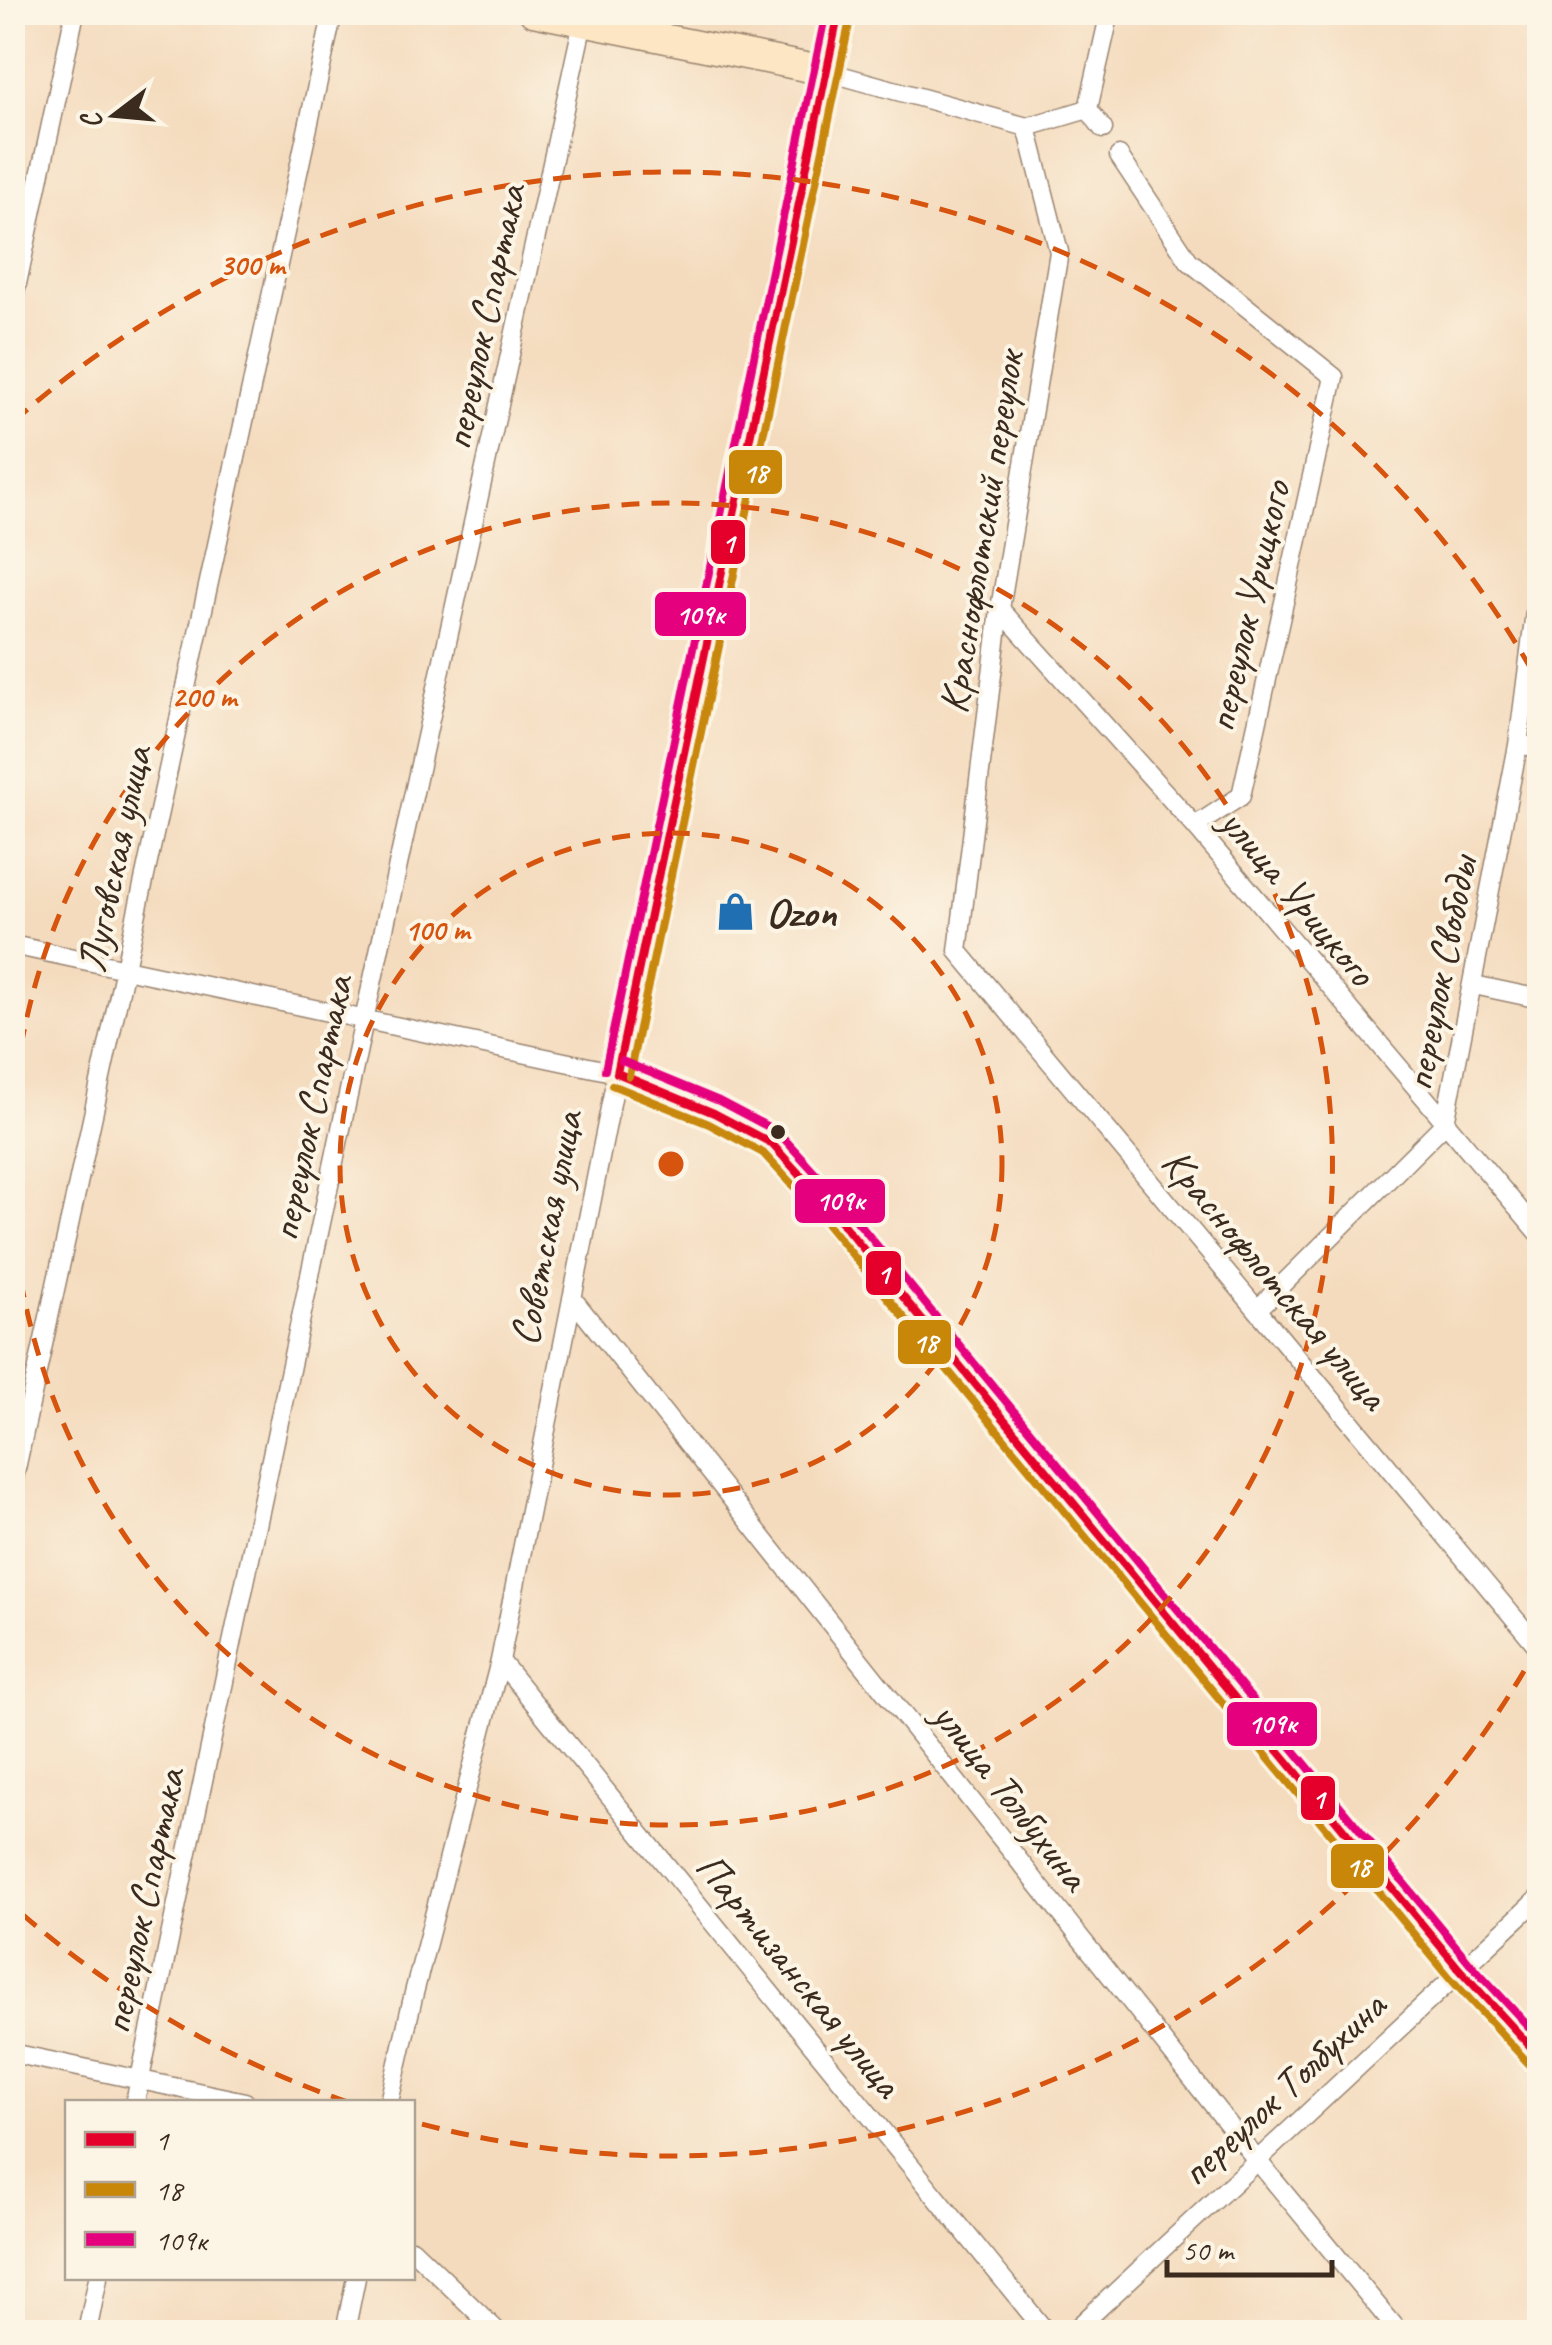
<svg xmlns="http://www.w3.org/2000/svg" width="1552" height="2345" font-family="Caveat,sans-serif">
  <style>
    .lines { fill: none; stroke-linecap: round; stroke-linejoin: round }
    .street-casing { stroke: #98826e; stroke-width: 21 }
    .secondary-casing { stroke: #98826e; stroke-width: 31 }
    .street { stroke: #fff; stroke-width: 18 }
    .secondary { stroke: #fce6c4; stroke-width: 28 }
    .bus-1-casing { stroke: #fcf5e5; stroke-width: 15 }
    .bus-2-casing { stroke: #fcf5e5; stroke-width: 15 }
    .bus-3-casing { stroke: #fcf5e5; stroke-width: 15 }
    .bus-1 { stroke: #e4002b; stroke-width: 8 }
    .bus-2 { stroke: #c88708; stroke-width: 8 }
    .bus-3 { stroke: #e5007d; stroke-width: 8 }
    .ring { fill: none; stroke: #d7540e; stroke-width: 5; stroke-dasharray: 18 12 }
    .bus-dot { fill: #3b2a1e; stroke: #fcf5e5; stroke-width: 4 }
    .labels { text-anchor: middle; stroke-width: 8; stroke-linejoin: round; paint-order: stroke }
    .street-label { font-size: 42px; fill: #3b2a1e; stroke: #fcf5e5 }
    .poi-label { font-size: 42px; font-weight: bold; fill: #3b2a1e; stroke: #fcf5e5; text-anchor: start }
    .centre { fill: #d7540e; stroke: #fcf5e5; stroke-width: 5 }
    .ring-label { font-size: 30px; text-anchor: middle; font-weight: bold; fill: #d7540e; stroke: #fcf5e5; stroke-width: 8; stroke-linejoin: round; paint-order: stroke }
    .line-badge { stroke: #fcf5e5; stroke-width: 4 }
    .badge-label { font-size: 28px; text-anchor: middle; font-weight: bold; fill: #fff }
  </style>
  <rect width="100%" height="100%" fill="#fcf5e5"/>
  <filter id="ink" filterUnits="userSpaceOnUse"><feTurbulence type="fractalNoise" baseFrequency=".01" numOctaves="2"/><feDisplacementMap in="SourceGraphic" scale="20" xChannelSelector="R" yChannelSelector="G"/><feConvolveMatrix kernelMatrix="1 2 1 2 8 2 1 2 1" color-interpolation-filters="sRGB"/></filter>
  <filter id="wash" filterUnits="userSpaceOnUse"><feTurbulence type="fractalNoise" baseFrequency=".0048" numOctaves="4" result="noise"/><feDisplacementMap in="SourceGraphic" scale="40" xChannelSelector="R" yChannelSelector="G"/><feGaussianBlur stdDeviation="2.25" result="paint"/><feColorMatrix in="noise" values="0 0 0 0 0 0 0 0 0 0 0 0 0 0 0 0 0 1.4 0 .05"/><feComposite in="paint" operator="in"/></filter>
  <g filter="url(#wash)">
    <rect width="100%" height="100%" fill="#f4dbbe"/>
  </g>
  <g filter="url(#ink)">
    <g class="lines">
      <defs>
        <path id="street" d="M825,71L1027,127L1088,109L1103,129
          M1088,109L1110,12
          M1027,127L1059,252L1000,609L958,951L1540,1649
          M1119,156L1189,261L1334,377L1241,796L1195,826
          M12,307L75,12
          M1000,609L1195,826L1540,1234
          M1518,745L1540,747
          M12,945L617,1073L500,1661L414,1993L389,2102
          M1474,985L1540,999
          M572,1298L1256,2159L1399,2332
          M1257,1310L1445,1123L1518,745L1540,573
          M12,1487L333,12
          M500,1661L1046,2332
          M12,2053L245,2102
          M135,2102L364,1020L585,13
          M412,2249L498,2332
          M87,2332L98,2278
          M345,2332L356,2278
          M1073,2332L1540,1897"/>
        <path id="secondary" d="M533,12L825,71
          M839,12L617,1073L714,1113L771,1143L822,1199L1460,1970L1540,2058"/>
      </defs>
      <use href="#street" class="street-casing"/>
      <use href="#secondary" class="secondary-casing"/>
      <use href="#street" class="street"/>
      <use href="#secondary" class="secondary"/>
      <defs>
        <path id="bus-1" d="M617,1073L714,1113L771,1143L822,1199L1460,1970L1540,2057
          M617,1073L839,12"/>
        <path id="bus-2" d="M629,1076L851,15
          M612,1085L709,1124L763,1153L813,1207L1450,1978L1531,2066"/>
        <path id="bus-3" d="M622,1061L719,1101L778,1132L832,1191L1469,1962L1540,2039
          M605,1070L826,12"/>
      </defs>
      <use href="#bus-1" class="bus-1-casing"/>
      <use href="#bus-2" class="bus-2-casing"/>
      <use href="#bus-3" class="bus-3-casing"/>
      <use href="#bus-1" class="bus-1"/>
      <use href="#bus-2" class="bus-2"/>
      <use href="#bus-3" class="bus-3"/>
    </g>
  </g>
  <g class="ring">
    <circle cx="671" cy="1164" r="331"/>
    <path d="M13 1106A661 661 0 1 1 13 1222"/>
    <path d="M1539 1645A992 992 0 0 1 414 2122M348 2102A992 992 0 0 1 14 1907M14 421A992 992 0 0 1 1539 683"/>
  </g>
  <defs>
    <symbol id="shop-bare" viewBox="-9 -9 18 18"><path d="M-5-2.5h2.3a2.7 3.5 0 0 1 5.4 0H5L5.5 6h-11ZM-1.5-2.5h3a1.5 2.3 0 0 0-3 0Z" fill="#1f6fb2" stroke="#fcf5e5" stroke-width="2.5" paint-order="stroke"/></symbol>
  </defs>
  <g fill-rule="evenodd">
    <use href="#shop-bare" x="708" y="884" width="55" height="55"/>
  </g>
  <circle class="bus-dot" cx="778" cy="1132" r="9"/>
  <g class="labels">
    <g class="street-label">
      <text transform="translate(483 317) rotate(-78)" y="15">переулок Спартака</text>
      <text transform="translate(980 532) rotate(-81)" y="15">Краснофлотский переулок</text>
      <text transform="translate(1247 606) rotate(-77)" y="15">переулок Урицкого</text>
      <text transform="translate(113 859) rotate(-78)" y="15">Луговская улица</text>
      <text transform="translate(1299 896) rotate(50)" y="15">улица Урицкого</text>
      <text transform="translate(1439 973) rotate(-79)" y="15">переулок Свободы</text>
      <text transform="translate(310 1108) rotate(-78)" y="15">переулок Спартака</text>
      <text transform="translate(545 1228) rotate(-79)" y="15">Советская улица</text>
      <text transform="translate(1276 1278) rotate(50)" y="15">Краснофлотская улица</text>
      <text transform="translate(1012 1795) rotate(52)" y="15">улица Толбухина</text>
      <text transform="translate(142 1901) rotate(-78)" y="15">переулок Спартака</text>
      <text transform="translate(800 1974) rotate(51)" y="15">Партизанская улица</text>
      <text transform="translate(1282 2088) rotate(-43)" y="15">переулок Толбухина</text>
    </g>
    <g class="poi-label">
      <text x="766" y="926">Ozon</text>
    </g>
  </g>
  <circle cx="671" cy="1164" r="15" class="centre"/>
  <g class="ring-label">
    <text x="252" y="275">300 m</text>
    <text x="204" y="707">200 m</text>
    <text x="437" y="940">100 m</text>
  </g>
  <g class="line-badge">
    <rect x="727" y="448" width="57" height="48" rx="10" fill="#c88708"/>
    <rect x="709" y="518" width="38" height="48" rx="10" fill="#e4002b"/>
    <rect x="653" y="590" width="95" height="48" rx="10" fill="#e5007d"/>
    <rect x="793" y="1177" width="94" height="48" rx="10" fill="#e5007d"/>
    <rect x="864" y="1249" width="39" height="48" rx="10" fill="#e4002b"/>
    <rect x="896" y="1318" width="57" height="48" rx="10" fill="#c88708"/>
    <rect x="1225" y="1700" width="94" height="48" rx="10" fill="#e5007d"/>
    <rect x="1299" y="1774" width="38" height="48" rx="10" fill="#e4002b"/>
    <rect x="1329" y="1842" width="57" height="48" rx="10" fill="#c88708"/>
  </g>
  <g class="badge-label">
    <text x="755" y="482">18</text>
    <text x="728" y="552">1</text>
    <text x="700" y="624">109к</text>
    <text x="840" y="1210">109к</text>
    <text x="883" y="1283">1</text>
    <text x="925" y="1352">18</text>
    <text x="1272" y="1733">109к</text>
    <text x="1318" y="1808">1</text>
    <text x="1358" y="1876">18</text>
  </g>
  <rect width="1552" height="2345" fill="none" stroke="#fcf5e5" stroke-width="50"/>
  <rect x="65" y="2100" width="350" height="180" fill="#fcf5e5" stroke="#afa495" stroke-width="2.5"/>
  <rect x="85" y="2132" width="50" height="15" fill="#e4002b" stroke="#afa495" stroke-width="2.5"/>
  <text x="155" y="2150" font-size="30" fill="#3b2a1e">1</text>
  <rect x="85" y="2182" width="50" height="15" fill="#c88708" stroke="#afa495" stroke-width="2.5"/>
  <text x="155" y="2200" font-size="30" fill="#3b2a1e">18</text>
  <rect x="85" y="2232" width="50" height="15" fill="#e5007d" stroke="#afa495" stroke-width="2.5"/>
  <text x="155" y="2250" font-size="30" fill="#3b2a1e">109к</text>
  <g transform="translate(115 115) rotate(254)" stroke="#fcf5e5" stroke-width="8" paint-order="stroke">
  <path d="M0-8L18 38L0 25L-18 38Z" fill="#3b2a1e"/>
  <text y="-15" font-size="28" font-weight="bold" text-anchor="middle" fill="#3b2a1e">С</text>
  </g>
  <path d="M1167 2260v15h165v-15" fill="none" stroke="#3b2a1e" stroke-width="5"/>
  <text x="1182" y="2260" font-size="30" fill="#3b2a1e" stroke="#fcf5e5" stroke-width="8" paint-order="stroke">50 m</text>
</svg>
